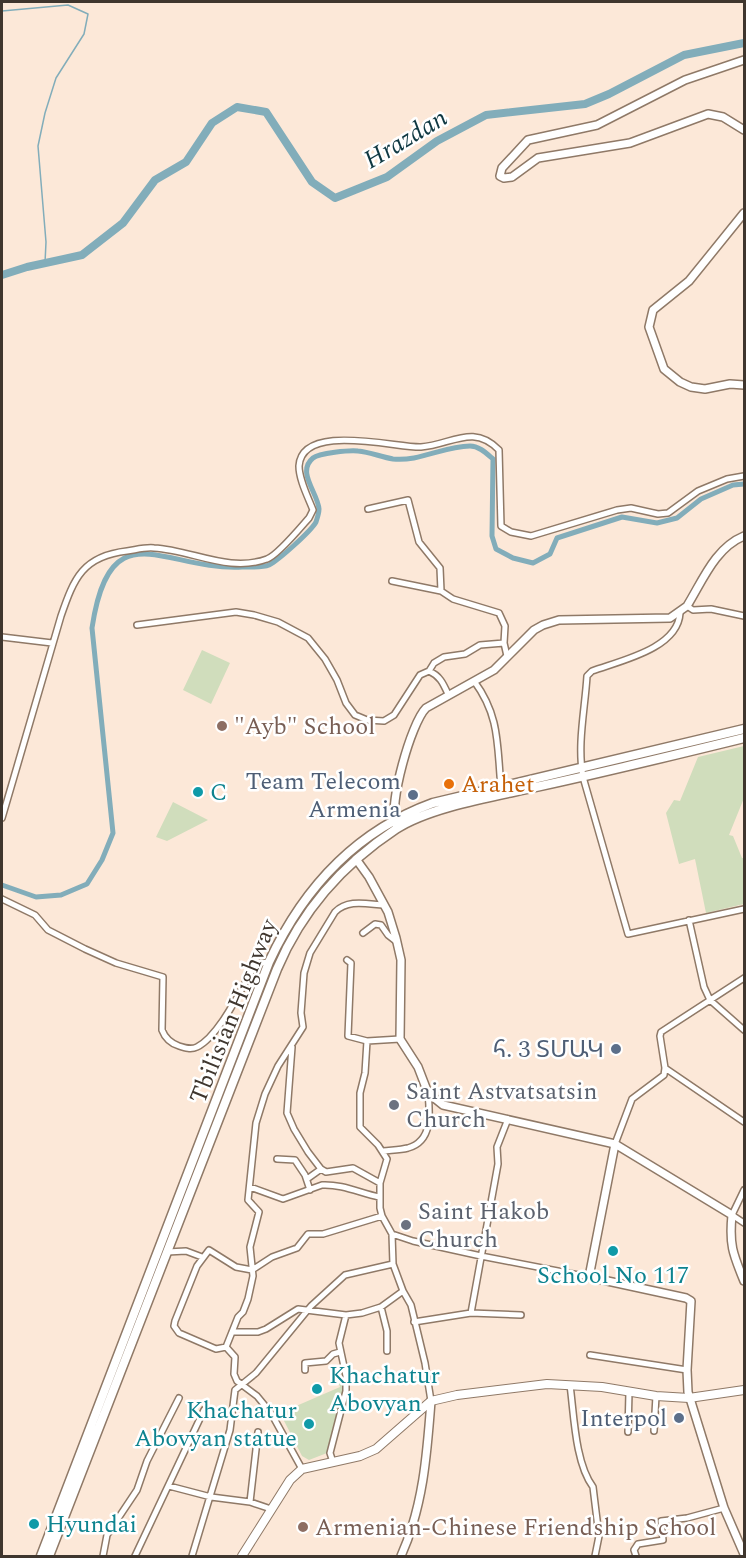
<svg xmlns="http://www.w3.org/2000/svg" width="746" height="1558" font-family="Spectral,'Noto Sans Armenian',serif">
  <style>
    .green { fill: #d0ddbc }
    .lines { fill: none; stroke-linecap: round; stroke-linejoin: round }
    .stream { stroke: #82adba; stroke-width: 1.5 }
    .canal { stroke: #82adba; stroke-width: 5 }
    .river { stroke: #82adba; stroke-width: 8 }
    .minor-casing { stroke: #8f7967; stroke-width: 8 }
    .tertiary-casing { stroke: #8f7967; stroke-width: 10 }
    .secondary-casing { stroke: #8f7967; stroke-width: 10 }
    .primary-casing { stroke: #8f7967; stroke-width: 11 }
    .minor { stroke: #fff; stroke-width: 5 }
    .tertiary { stroke: #fff; stroke-width: 7 }
    .secondary { stroke: #fff; stroke-width: 8 }
    .primary { stroke: #fff; stroke-width: 8 }
    .education-dot { fill: #8d6e63; stroke: #fff; stroke-width: 2 }
    .food-dot { fill: #e8710a; stroke: #fff; stroke-width: 2 }
    .culture-dot { fill: #0f9aa8; stroke: #fff; stroke-width: 2 }
    .service-dot { fill: #5c6f8a; stroke: #fff; stroke-width: 2 }
    .worship-dot { fill: #6b7280; stroke: #fff; stroke-width: 2 }
    .labels { text-anchor: middle; stroke-width: 5; stroke-linejoin: round; paint-order: stroke }
    .education-label { font-size: 24px; fill: #785e54; stroke: #fff; text-anchor: start }
    .service-label { font-size: 24px; fill: #4e5e75; stroke: #fff; text-anchor: end }
    .food-label { font-size: 24px; fill: #c56008; stroke: #fff; text-anchor: start }
    .culture-label { font-size: 24px; fill: #0d838f; stroke: #fff; text-anchor: start }
    .street-label { font-size: 24px; fill: #3f362e; stroke: #fff }
    .worship-label { font-size: 24px; fill: #5b616d; stroke: #fff; text-anchor: start }
    .water-label { font-size: 26px; font-style: italic; fill: #0f3842; stroke: #fff }
  </style>
  <rect width="100%" height="100%" fill="#fce8d8"/>
  <path class="green" d="M202,650L230,663L211,704L183,690Z
    M744,746V798L729,835L733,836L742,858H744V904L706,913L695,859L679,864L666,813L674,800L680,801L698,757Z
    M173,802L208,820L167,841L156,837Z
    M341,1374L344,1390L327,1453L309,1460L302,1456L280,1413L340,1387L336,1375Z"/>
  <g class="lines">
    <path class="stream" d="M2,11L68,5L88,14L84,34L56,78L45,113L38,146L46,242L45,263"/>
    <path class="canal" d="M2,885L36,897L61,895L87,884L102,860L113,833L92,628C110,508 164,571 242,567C250,567 262,568 269,565C279,560 311,531 316,522C317,519 319,511 319,509C318,493 296,472 313,458C319,453 350,450 358,451C370,452 381,457 393,459C419,462 444,446 470,446C479,446 486,453 493,459L492,536L496,549L513,558L533,563L550,554L557,538L622,517L657,523L677,518L701,499L733,485L744,484"/>
    <path class="river" d="M2,275L27,267L82,255L123,223L155,180L186,162L212,123L237,107L266,112L312,182L335,198L387,177L437,141L486,115L585,104L609,94L684,55L744,43"/>
    <defs>
      <path id="minor" d="M368,509L408,500L419,542L440,568L441,591L453,599L499,613L505,626L504,643L507,656
        M392,581L441,591
        M687,606L693,610L711,609L744,616
        M680,613C678,649 619,661 592,671L587,676C585,709 577,744 583,777L628,934L744,909
        M137,625L236,612L254,615L278,622L308,638L325,659L337,680L346,703L355,715L367,720L384,721L394,715L420,675L429,671C440,676 443,683 448,694
        M2,637L52,643
        M429,671L434,663L444,657L465,654L480,645L504,643
        M474,681C500,716 497,745 501,787
        M2,818L61,616C74,578 83,556 127,551C135,550 145,547 154,548C192,550 229,573 267,559C277,556 301,527 309,518L313,510C308,497 299,480 299,466C302,422 396,448 421,447C451,445 473,423 499,450L501,526L511,532L531,536L617,510L631,508L658,514L668,513L698,491L727,479L744,476
        M2,899L35,915L48,930L85,949L116,963L163,977L162,1030C165,1038 170,1043 179,1046C185,1048 191,1050 197,1047C219,1036 240,991 253,969L261,963L269,962
        M689,920L704,987L710,1000L744,1030
        M363,933L375,924L381,925L388,935L397,942
        M347,960L351,963L348,1036L367,1041L400,1039
        M367,1041L365,1073L360,1093V1127L378,1145L387,1159L380,1183V1208L382,1216L392,1234L393,1264L403,1291L411,1305L425,1363L431,1401
        M292,1047L287,1113L294,1129L308,1152L321,1169L326,1172L353,1168L380,1183
        M665,1068L744,1122
        M615,1144L632,1099L664,1075L665,1068L660,1036L661,1032L744,978
        M383,1151C391,1150 400,1150 408,1148C433,1141 430,1113 428,1093
        M277,1159L295,1160L305,1175L310,1190
        M307,1179L321,1169
        M250,1187L283,1199L322,1185C342,1184 360,1193 379,1197
        M744,1190L732,1215L744,1223
        M392,1234L413,1241L481,1256L589,1277
        M167,1252L186,1251L202,1257
        M252,1270L272,1257L297,1248L308,1234H323L382,1216
        M381,1307L387,1331V1351
        M471,1313L498,1164L497,1147L508,1119
        M414,1322L471,1313L521,1315
        M232,1332H258L266,1329L298,1309L346,1315L362,1313L381,1307L403,1291
        M226,1347L238,1317L243,1312L248,1299L253,1276L250,1247L259,1212L248,1200L256,1123L265,1094L278,1066L303,1027L301,1013L304,973L310,953L335,912C348,899 366,904 384,905
        M226,1347L216,1349L179,1333L174,1326L175,1321L197,1266L209,1250L236,1267L252,1270
        M226,1347L235,1357L234,1374L237,1381L257,1396L271,1413L302,1469
        M590,1355L687,1370
        M305,1370V1363L326,1361L333,1354L340,1352
        M570,1385C574,1414 575,1463 593,1487L599,1536L595,1556
        M654,1431L656,1396
        M628,1432L629,1392
        M333,1462L330,1453L346,1391V1376L339,1343L346,1315
        M169,1486L211,1497L250,1502L271,1509
        M250,1502L258,1432
        M103,1556L107,1535L137,1490L147,1461L179,1398
        M135,1556L204,1410
        M192,1556L230,1430L235,1390L256,1373L311,1306L345,1275L393,1264
        M636,1556L634,1550L638,1544L663,1540L661,1521L687,1518L724,1508"/>
      <path id="tertiary" d="M744,60L685,80L597,125L528,140L502,168L500,176L504,178L512,177L538,158L630,143L708,114L723,117L744,130
        M744,213L689,281L653,310L649,327L664,369L680,382L691,387L705,389L730,384L744,385
        M396,825C388,805 411,723 426,708L494,670L534,630L543,625L559,620L670,618L687,606C703,580 715,548 744,536
        M356,859L369,877L388,912L396,938L401,960L400,1039L418,1067L428,1093L443,1105L615,1144L732,1215C729,1245 733,1254 744,1281
        M615,1144L589,1277L686,1298L691,1301L687,1370L688,1392L724,1508L744,1554
        M401,1556C423,1507 427,1455 431,1401"/>
      <path id="secondary" d="M242,1556L290,1480L302,1469L360,1456L376,1449L431,1401L457,1395L547,1384L602,1387L656,1396L689,1398L744,1390"/>
      <path id="primary" d="M41,1556L269,962C303,889 356,831 433,803L744,729
        M49,1556L277,969C302,910 343,864 396,829C429,807 496,796 536,787C605,772 675,755 744,738"/>
    </defs>
    <use href="#minor" class="minor-casing"/>
    <use href="#tertiary" class="tertiary-casing"/>
    <use href="#secondary" class="secondary-casing"/>
    <use href="#primary" class="primary-casing"/>
    <use href="#minor" class="minor"/>
    <use href="#tertiary" class="tertiary"/>
    <use href="#secondary" class="secondary"/>
    <use href="#primary" class="primary"/>
  </g>
  <g class="education-dot">
    <circle cx="222" cy="726" r="6"/>
    <circle cx="303" cy="1527" r="6"/>
  </g>
  <circle class="food-dot" cx="449" cy="784" r="6"/>
  <g class="culture-dot">
    <circle cx="198" cy="792" r="6"/>
    <circle cx="613" cy="1251" r="6"/>
    <circle cx="317" cy="1389" r="6"/>
    <circle cx="309" cy="1424" r="6"/>
    <circle cx="34" cy="1524" r="6"/>
  </g>
  <g class="service-dot">
    <circle cx="413" cy="795" r="6"/>
    <circle cx="616" cy="1049" r="6"/>
    <circle cx="679" cy="1418" r="6"/>
  </g>
  <g class="worship-dot">
    <circle cx="394" cy="1105" r="6"/>
    <circle cx="406" cy="1225" r="6"/>
  </g>
  <g class="labels">
    <g class="education-label">
      <text x="234" y="734">"Ayb" School</text>
      <text x="315" y="1535">Armenian-Chinese Friendship School</text>
    </g>
    <g class="service-label">
      <text x="401" y="789">Team Telecom<tspan x="401" dy="28">Armenia</tspan></text>
      <text x="604" y="1057">հ. 3 ՏՄԱԿ</text>
      <text x="667" y="1426">Interpol</text>
    </g>
    <g class="food-label">
      <text x="461" y="792">Arahet</text>
    </g>
    <g class="culture-label">
      <text x="210" y="800">C</text>
      <text x="613" y="1283" text-anchor="middle">School No 117</text>
      <text x="329" y="1383">Khachatur<tspan x="329" dy="28">Abovyan</tspan></text>
      <text x="297" y="1418" text-anchor="end">Khachatur<tspan x="297" dy="28">Abovyan statue</tspan></text>
      <text x="46" y="1532">Hyundai</text>
    </g>
    <g class="street-label">
      <text transform="translate(233 1011) rotate(-68)" y="8">Tbilisian Highway</text>
    </g>
    <g class="worship-label">
      <text x="406" y="1099">Saint Astvatsatsin<tspan x="406" dy="28">Church</tspan></text>
      <text x="418" y="1219">Saint Hakob<tspan x="418" dy="28">Church</tspan></text>
    </g>
    <g class="water-label">
      <text transform="translate(405 138) rotate(-31)" y="9">Hrazdan</text>
    </g>
  </g>
  <rect width="746" height="1558" fill="none" stroke="#3f362e" stroke-width="6"/>
</svg>
